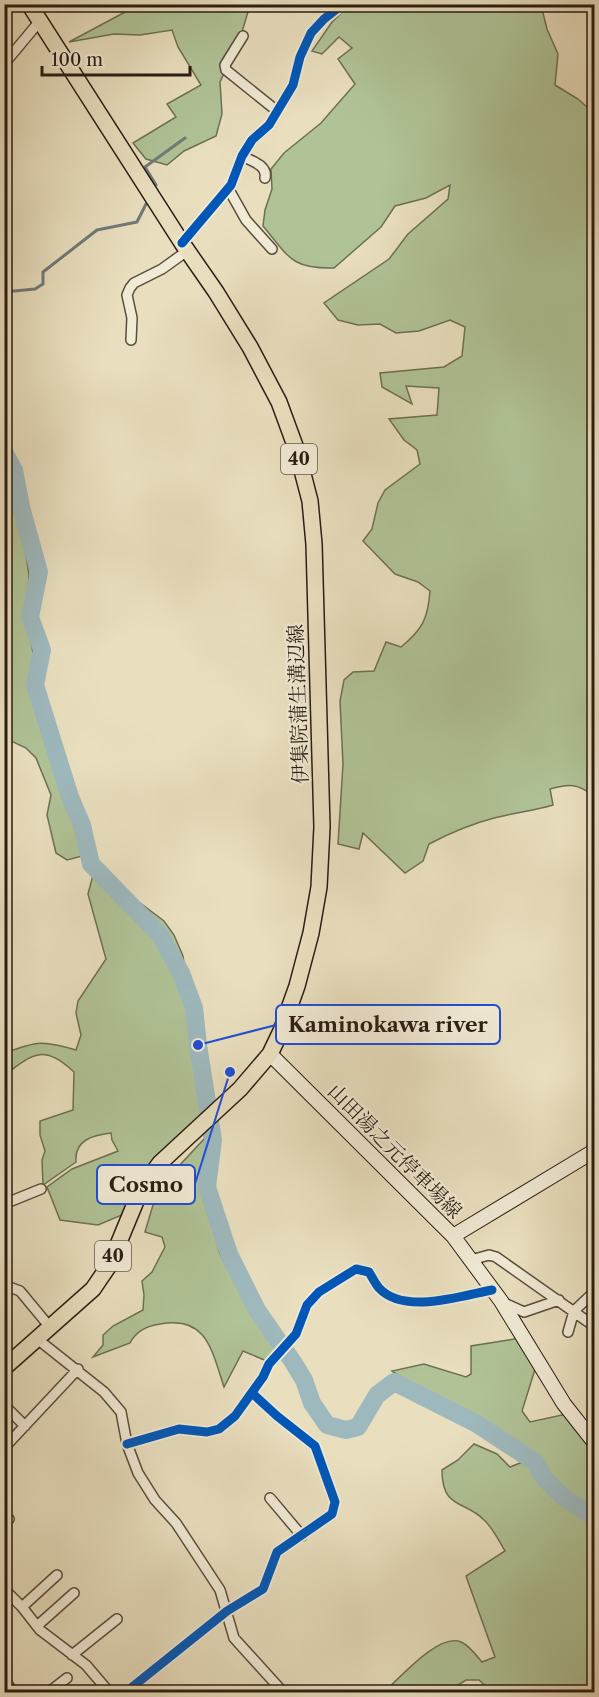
<svg xmlns="http://www.w3.org/2000/svg" width="599" height="1697" font-family="'Libre Caslon Text','Noto Serif JP',serif">
  <style>
    .green { fill: #b0c397; stroke: #6d7054; stroke-width: 1.5 }
    .lines { fill: none; stroke-linecap: round; stroke-linejoin: round }
    .stream { stroke: #707b79; stroke-width: 3 }
    .river { stroke: #9eb9be; stroke-width: 18 }
    .street-casing { stroke: #5a4e3d; stroke-width: 12 }
    .secondary-casing { stroke: #2a1d12; stroke-width: 16 }
    .primary-casing { stroke: #2a1d12; stroke-width: 18 }
    .street { stroke: #f1ead5; stroke-width: 9 }
    .secondary { stroke: #f1ead5; stroke-width: 14 }
    .primary { stroke: #e9dfbf; stroke-width: 15 }
    .cycleway-casing { stroke: #f1ead5; stroke-width: 13 }
    .cycleway { stroke: #0057b8; stroke-width: 9 }
    .labels { text-anchor: middle; stroke-width: 4.5; stroke-linejoin: round; paint-order: stroke }
    .shield { fill: #f1ead5; stroke: #665a4c; stroke-width: 1.5 }
    .shield-label { font-size: 18px; font-weight: bold; fill: #2a1d12 }
    .street-label { font-size: 20px; fill: #2a1d12; stroke: #f1ead5 }
    .leader { fill: none; stroke: #1d4ed8; stroke-width: 2 }
    .callout-dot { fill: #1d4ed8; stroke: #f1ead5; stroke-width: 2 }
    .callout { fill: #f1ead5; stroke: #1d4ed8; stroke-width: 2 }
    .callout-label { font-size: 21px; text-anchor: middle; font-weight: bold; fill: #2a1d12 }
  </style>
  <rect width="100%" height="100%" fill="#e9dfbf"/>
  <filter id="stains"><feTurbulence type="fractalNoise" baseFrequency=".00333" numOctaves="4"/><feColorMatrix values="0 0 0 0 .2 0 0 0 0 .09 0 0 0 0 .02 0 0 0 .5 -.17"/></filter>
  <radialGradient id="worn" r=".72"><stop offset=".6" stop-color="#630" stop-opacity="0"/><stop offset="1" stop-color="#630" stop-opacity=".3"/></radialGradient>
  <path class="green" d="M145,5H250L239,42L220,82L222,114L216,136L184,151L167,165L146,159L133,143L176,117L167,104L201,85L178,47L172,30L140,35L114,34L69,42L127,11Z
    M350,5H541L547,29L558,54L555,85L578,99L594,113V796C578,784 570,783 550,789L553,805C534,811 513,813 494,818C471,824 450,833 429,844L423,861L405,873L363,833L359,849L338,844L343,764L340,701L344,680L353,672L374,671L386,642L401,647C422,630 428,619 430,591L418,582L395,574L363,541L372,529L378,503L385,490L420,464L417,450L404,440L389,419L437,415L439,388L406,386L412,404L382,387L380,373L444,367L462,356L465,327L450,320L419,331L396,333L380,324L358,325L338,320L324,303L389,259L408,234L448,199L450,185L426,198L395,206L381,227L334,268C291,269 289,257 263,226L265,210L272,189L271,169L284,153L321,123L355,84L338,59L352,48L339,37L322,54L312,51L332,22Z
    M4,478L25,549L29,575L26,620L36,666L67,799L90,854L67,860L56,853L47,815L51,795L36,758L26,748L9,740L5,733Z
    M100,870L119,887L164,921L174,935L183,956L203,1116L122,1215L98,1225L60,1220L47,1187L72,1169L118,1151L112,1140L111,1133C93,1135 74,1140 76,1162L43,1185L42,1160L45,1151L40,1135V1121L73,1110L74,1072C45,1045 34,1052 5,1075V1053C37,1041 43,1040 76,1050L81,1035L76,1013L78,1001L106,959L88,894L93,875Z
    M206,1137L208,1151L204,1169L203,1190L220,1254L259,1326L279,1353L269,1362L243,1351L224,1387C212,1351 207,1315 160,1324C146,1326 136,1331 130,1343L93,1357L103,1345V1335L113,1326L143,1310L144,1295L142,1281L152,1272L165,1247L162,1237L145,1232L153,1205L164,1182Z
    M521,1338L536,1366L522,1411L530,1422L571,1413L594,1443V1692H492L479,1680H466L447,1692H384C399,1679 439,1632 461,1642C470,1646 476,1655 482,1662L495,1657L466,1576L505,1551C499,1541 493,1528 484,1520C465,1500 442,1510 442,1470L458,1460L474,1444L497,1454L510,1467L525,1461L472,1420L430,1398L392,1371L424,1364L466,1377L471,1374V1346Z"/>
  <g class="lines">
    <path class="stream" d="M156,185L145,167L185,138
      M4,292L35,289L43,284V272L97,230L137,222L146,204"/>
    <path class="river" d="M4,452L14,470L21,507L39,572L30,617L42,650L35,685L70,797L82,825L91,864L160,935L181,973L194,1008L198,1045L213,1140L207,1187L229,1254L257,1310L293,1362L304,1380L312,1403L327,1425L346,1430L358,1427L377,1395L394,1382L477,1424L535,1462L544,1478L562,1496L594,1517"/>
    <defs>
      <path id="street" d="M243,36L225,65L226,70L277,111
        M4,64L39,22
        M242,156C251,161 268,165 265,178
        M228,188L246,220L272,249
        M182,243L231,185L242,156L252,140L269,125L293,85L300,57L311,33L324,19L343,4
        M131,340L132,318L127,295L130,288L134,283L162,269L187,251
        M4,1204L41,1189
        M471,1260L489,1255L496,1257L594,1326
        M4,1285L20,1291L49,1326
        M502,1302L524,1312L559,1300
        M568,1332L574,1311L594,1292
        M36,1338L104,1392L121,1412L127,1444L138,1473L155,1500L176,1523L220,1590L234,1638L283,1692
        M4,1405L25,1426
        M127,1444L179,1429L207,1432L219,1429L235,1416L263,1377L269,1364L296,1334L307,1305L319,1292L356,1269L369,1272C372,1277 375,1283 379,1288C404,1315 461,1296 492,1290
        M4,1448L78,1369
        M270,1498L302,1536
        M4,1517L9,1519
        M4,1589L22,1607L40,1630L86,1665L109,1692
        M22,1607L57,1575
        M37,1626L74,1593
        M72,1655L117,1619
        M4,1679L13,1692
        M49,1692L67,1678
        M126,1692L227,1611L263,1589L277,1552L332,1514L335,1502L315,1446L277,1416L252,1393"/>
      <path id="secondary" d="M270,1054L453,1236L501,1301L564,1404L594,1442
        M453,1236L594,1151"/>
      <path id="primary" d="M4,1368L93,1289L110,1264L141,1189L160,1163L240,1089L270,1054L281,1031L297,986L311,933L319,887L322,827L314,544L310,501L297,451L279,402L250,347L216,292L182,243L29,4"/>
    </defs>
    <use href="#street" class="street-casing"/>
    <use href="#secondary" class="secondary-casing"/>
    <use href="#primary" class="primary-casing"/>
    <use href="#street" class="street"/>
    <use href="#secondary" class="secondary"/>
    <use href="#primary" class="primary"/>
    <defs>
      <path id="cycleway" d="M182,243L231,185L242,156L252,140L269,125L293,85L300,57L311,33L324,19L343,4
        M127,1444L179,1429L207,1432L219,1429L235,1416L263,1377L269,1364L296,1334L307,1305L319,1292L356,1269L369,1272C372,1277 375,1283 379,1288C404,1315 461,1296 492,1290
        M126,1692L227,1611L263,1589L277,1552L332,1514L335,1502L315,1446L277,1416L252,1393"/>
    </defs>
    <use href="#cycleway" class="cycleway-casing"/>
    <use href="#cycleway" class="cycleway"/>
  </g>
  <g class="labels">
    <g class="shield">
      <rect x="281" y="444" width="36" height="30" rx="4.5"/>
      <rect x="95" y="1241" width="36" height="30" rx="4.5"/>
    </g>
    <g class="shield-label">
      <text x="299" y="465">40</text>
      <text x="113" y="1262">40</text>
    </g>
    <g class="street-label">
      <text transform="translate(298 704) rotate(-92)" y="7">伊集院蒲生溝辺線</text>
      <text transform="translate(395 1151) rotate(45)" y="7">山田湯之元停車場線</text>
    </g>
  </g>
  <path class="leader" d="M198 1045L276 1025M230 1072L195 1184"/>
  <g class="callout-dot">
    <circle cx="198" cy="1045" r="6"/>
    <circle cx="230" cy="1072" r="6"/>
  </g>
  <g class="callout">
    <rect x="276" y="1005" width="224" height="39" rx="6"/>
    <rect x="97" y="1165" width="98" height="39" rx="6"/>
  </g>
  <g class="callout-label">
    <text x="388" y="1032">Kaminokawa river</text>
    <text x="146" y="1192">Cosmo</text>
  </g>
  <rect width="599" height="1697" fill="none" stroke="#e9dfbf" stroke-width="24"/>
  <rect x="6" y="6" width="587" height="1685" fill="none" stroke="#2a1d12" stroke-width="3"/>
  <rect x="12" y="12" width="575" height="1673" fill="none" stroke="#2a1d12" stroke-width="1.5"/>
  <path d="M42 66v9h148v-9" fill="none" stroke="#2a1d12" stroke-width="3"/>
  <text x="51" y="66" font-size="18" fill="#2a1d12" stroke="#f1ead5" stroke-width="4.5" paint-order="stroke">100 m</text>
  <rect width="100%" height="100%" filter="url(#stains)"/>
  <rect width="100%" height="100%" fill="url(#worn)"/>
</svg>
